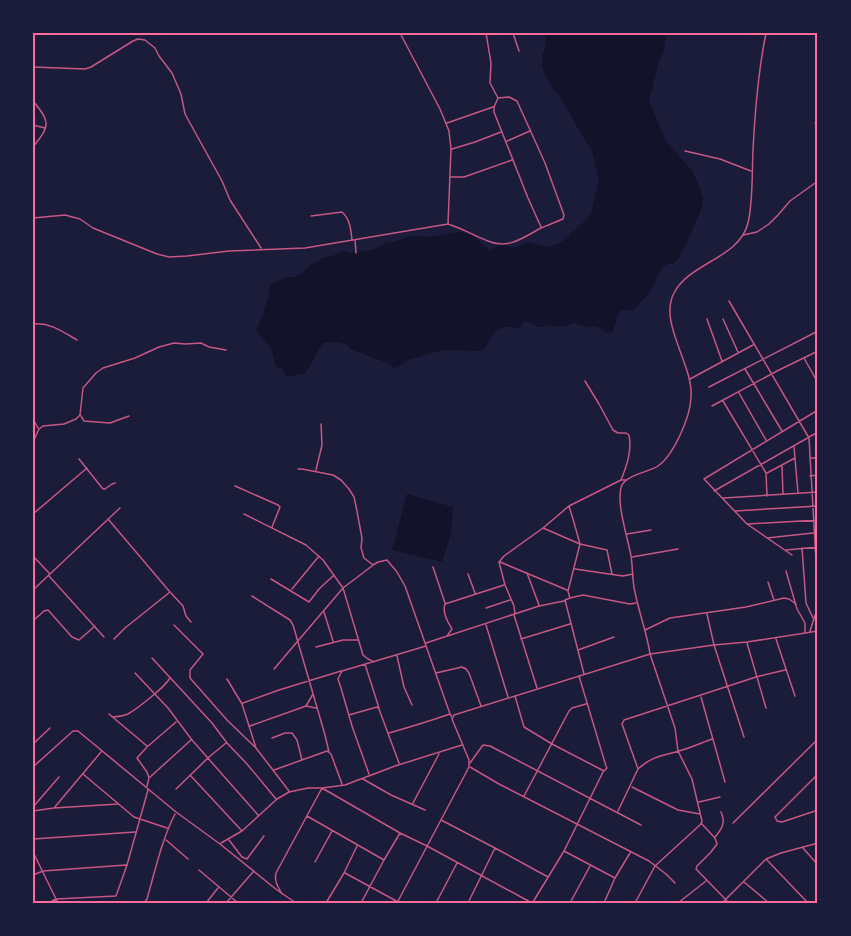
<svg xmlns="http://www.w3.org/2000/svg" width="851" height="936" font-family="Quicksand,sans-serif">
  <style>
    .water { fill: #12122b }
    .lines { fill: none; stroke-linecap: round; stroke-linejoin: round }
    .minor { stroke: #c65784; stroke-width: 1.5 }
    .tertiary { stroke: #c65784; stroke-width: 1.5 }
    .neatline { fill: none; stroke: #ff6b9d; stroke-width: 2 }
  </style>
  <rect width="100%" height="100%" fill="#1b1b3a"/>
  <path class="water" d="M545,33H666L664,52L659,60L652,90L649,96L650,103L665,140L693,172L700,189L703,200L700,213L681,255L674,264H667L661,269L651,291L639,304L634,311L622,310C615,316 617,324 612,332L607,333L596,326L588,327L573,323L565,327L547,325L543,327H538L532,323L526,321L523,323L520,328C495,324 496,331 483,351L442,350L408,360L398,367L393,368L388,363L352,350C346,342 333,341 323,343C316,352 312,364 305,374C299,374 293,376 286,376L281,368L276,366L271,348L257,332C257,324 261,320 263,313C266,304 270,294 270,284L288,277H294L301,274L309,266L320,259L335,255L341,251H345L349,253L373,250L388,242H394L410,236L429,237L460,232L472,235L490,251L501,244L514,248L528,242L546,247L559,244L587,219L591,213L599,180L593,154L560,97L551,86L542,67V57L546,43Z
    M407,494L453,507L451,534L442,562L392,550Z"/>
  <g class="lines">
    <path class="minor" d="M400,33L440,109L449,131L451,149L448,224
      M486,33L491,63L490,83L498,98L494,107V112L528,198L541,227
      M513,33L519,51
      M33,67L85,69L91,67L133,41L138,39L145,40L155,48L159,56L172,73L181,94L185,114L222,181L230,200L261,248
      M33,101C51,122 50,126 33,147
      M818,118C813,122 816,126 818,131
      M447,123L493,107
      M33,125L45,128
      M507,141L530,131
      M452,149L475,142L501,132
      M685,151L720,159L751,171
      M451,177H464L512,160
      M311,216L342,212C350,219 351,230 352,240
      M33,218L65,215L80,219L93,228L157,254L169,257L187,256L229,251L305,248L448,224C462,228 474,236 488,241C508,250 524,237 541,228C548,225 556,222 563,219L564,215L545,163L517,101L509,97L498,98
      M743,235L757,232L769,224L778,215L790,201L818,181
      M355,240L356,253
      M729,301L809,438L818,595
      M707,319L722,361
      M723,319L738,352
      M33,324C50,322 63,332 77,340
      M804,358L818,383
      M745,369L782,431
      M690,379L753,345
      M585,381L599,404L613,430L618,433H626L629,435C632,451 627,465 621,480
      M709,387L818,331
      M739,393L766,440
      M723,401L766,473L767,496
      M712,406L777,371L818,351
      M81,416L84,421L110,423L129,416
      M33,419L38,428
      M33,442L39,429L43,426L64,424L76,419L80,415L83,388L96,373L103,368L135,358L159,347L174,343L185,344L201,343L209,347L226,350
      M794,447L798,493
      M810,458H818
      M79,459L103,489H105L112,484L115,483
      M782,466L783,494
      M298,469H302L333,475L341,480L349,489L354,497L356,506L362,538L361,548L364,558L373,565L378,562L387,560L397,572L405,586L450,714L452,717
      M316,470L322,445L321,424
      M767,473L795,458
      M810,476L818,475
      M235,486L278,505L280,507L272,527
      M714,491L818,432
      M723,498L818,492
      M569,506L573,519L580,544L568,591L570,598L565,600L584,674
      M735,511L818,506
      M33,514L87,468
      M244,514L306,545L323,560L343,588L363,655L368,659L374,662
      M108,519L170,592L125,628L114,639
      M748,524L818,520
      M543,528L580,544L607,550L612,574
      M627,534L651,530
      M767,538L813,533
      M802,548L806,603L814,620
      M786,550L818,547
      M792,555L747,524L704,479L818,410
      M33,556L49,573
      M632,557L678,549
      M500,562L567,590
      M433,567L445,603
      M575,569L623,576L633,574
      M786,571L797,609L805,623V632
      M527,573L539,605
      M468,574L475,593
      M49,576L104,637
      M271,579L309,602L319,589L333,576
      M768,582L774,600
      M292,589L319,556
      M33,590L120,508
      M171,593L183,606L186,616L191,622
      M252,596L290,620L293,625L325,735L329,752
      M570,598L583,595L630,604L636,603
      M486,608L510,600
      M324,612L333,641
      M515,614L514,606L505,585L499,562L504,556L543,528L569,506L621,480H626
      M707,614L714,645L744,737
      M514,615L537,688
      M33,621L44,611L48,610L72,637L79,640L95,626
      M174,625L203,654L190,670V678L227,720L256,748
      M486,625L508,697
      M645,630L670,618L746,607L784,598L789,599L796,604
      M810,631L818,606
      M447,636L452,629C448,622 442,613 445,604L504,585
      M521,639L570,624
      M776,639L795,696
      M426,643L539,606L564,601
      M747,643L766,708
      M316,647L343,640H358
      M578,650L614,637
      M397,656L404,687L412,705
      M152,658L212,723L227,743L247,764L276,799
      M365,664L379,708
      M274,669L343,588L372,566
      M135,673L168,708L192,740L258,815
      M436,673L462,667L466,669L469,673L481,706
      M227,679L242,704L256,748L289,791
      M515,696L524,727L552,744L604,771L607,768L606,766L579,676
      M701,697L725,782
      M243,703L279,690L341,671
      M306,706L313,694
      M109,714L147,746
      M349,715L377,707L379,709L399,763
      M113,717C118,717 123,716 128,714C138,708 164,688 170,678
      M250,726L306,706L316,708
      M389,733C410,727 430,721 450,714
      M272,738L285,733H292L297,740L302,760
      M33,744L50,728
      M470,763L483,745L490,746L641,825
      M33,767L73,731H78L176,812L220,844L277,890L296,903
      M470,767L499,784L649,861L666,874L675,883
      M638,769L622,724L624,720L756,677L785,670
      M274,770L327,751L331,754L342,784
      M83,774L134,817L167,828
      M369,774L352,726L341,688L338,679L342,671L426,646
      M818,774L775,817L777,821L782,822L818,810
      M190,775L242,831
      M149,778L147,772L137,758L147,747L176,722
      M363,779L391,795L425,810
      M147,786L149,778L191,740
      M632,787L678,810L700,814
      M176,789L209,757L226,743
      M524,796L569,711L572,708L586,704
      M699,802L720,797
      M413,803L439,754
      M33,807L59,777
      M54,808L118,804
      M33,811L54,808L101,752
      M618,811L638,769C652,756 662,756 679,751C690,748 701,743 712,739
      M307,816L384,860
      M441,820L495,848L468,903
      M701,823L715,838L717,844L711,852L697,866L696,869L729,903
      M733,823L818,739
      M715,837C722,829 726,822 721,812
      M33,839L135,832
      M166,840L188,859
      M229,840L242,857L247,859L264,836
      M221,843L242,831L277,799L289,792L308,788H322L345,785L395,766L462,745
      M495,848L548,877
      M803,848L818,865
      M564,851L615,878
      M33,852L58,903
      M767,860L808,903
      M315,862L332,831
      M199,870L238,903
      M345,873L400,903
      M33,875L43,871L126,865
      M744,882L769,903
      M282,894C278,887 274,881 276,873L322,788L400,833L427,846L532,903
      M533,902L564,851L603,772
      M48,903L56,899L116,896L127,865L148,790
      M144,903L147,899C155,871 162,839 175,814
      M206,903L218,888
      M226,903L253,872
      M326,903L344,873L357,846
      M361,903L384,860L400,833
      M436,903L457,863
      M570,903L590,866
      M604,903L615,878L630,853
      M635,903L655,866L701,824L702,821L692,779L678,751L675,728L650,654L714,645L747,642L818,631
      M678,903L706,881
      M722,903L766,859L781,853L818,843"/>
    <path class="tertiary" d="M397,903L469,767V760L452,719L454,715L650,654C647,633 639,613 635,592C632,581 633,568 631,556C628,538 615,501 622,485C627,475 649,472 658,466C674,455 690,417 691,398C694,365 658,323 674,293C690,262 739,259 748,223C753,203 752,171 753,150C755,111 758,72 766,33"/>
  </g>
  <rect width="851" height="936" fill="none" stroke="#1b1b3a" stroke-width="69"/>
  <rect x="34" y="34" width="782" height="868" class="neatline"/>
</svg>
